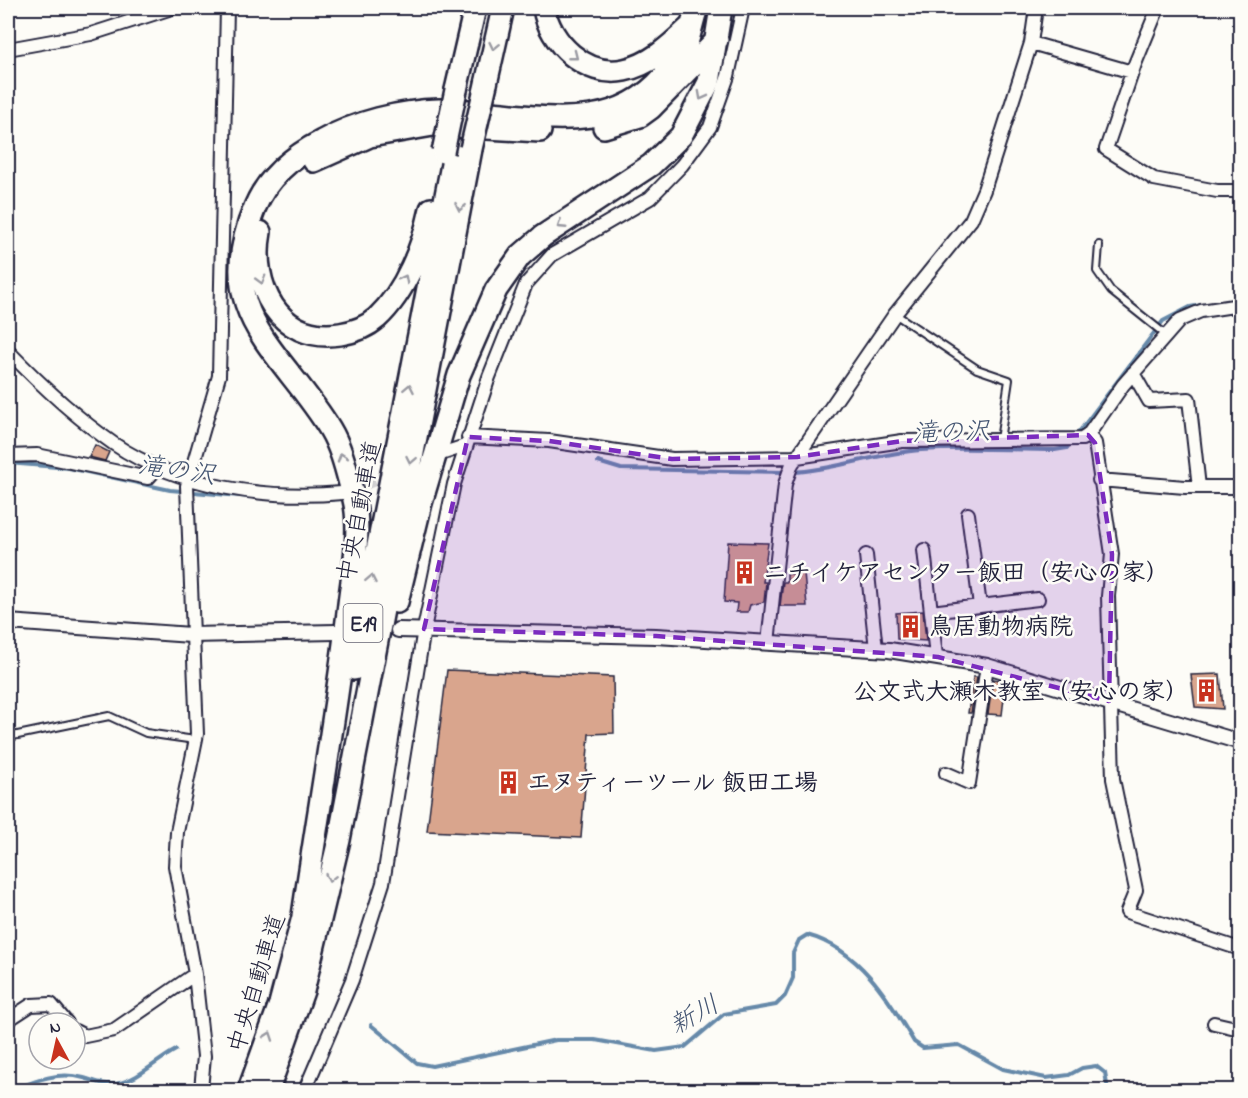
<svg xmlns="http://www.w3.org/2000/svg" width="1248" height="1098" font-family="'Indie Flower','Klee One',sans-serif">
  <style>
    .lines { fill: none; stroke-linecap: round; stroke-linejoin: round }
    .stream { stroke: #6689a9; stroke-width: 4 }
    .building { fill: #d9a58d; stroke: #22223b; stroke-width: 1.5 }
    .minor-tunnel { stroke: #d1d0d1; stroke-width: 12; stroke-dasharray: 12 6; stroke-linecap: butt }
    .service-casing { stroke: #22223b; stroke-width: 10 }
    .minor-casing { stroke: #22223b; stroke-width: 16 }
    .tertiary-casing { stroke: #22223b; stroke-width: 18 }
    .motorway-casing { stroke: #22223b; stroke-width: 26 }
    .service { stroke: #fdfcf7; stroke-width: 6 }
    .minor { stroke: #fdfcf7; stroke-width: 12 }
    .tertiary { stroke: #fdfcf7; stroke-width: 14 }
    .motorway { stroke: #fdfcf7; stroke-width: 21 }
    .motorway-bridge-casing { stroke: #22223b; stroke-width: 26; stroke-linecap: butt }
    .motorway-bridge { stroke: #fdfcf7; stroke-width: 21 }
    .oneway { stroke: #9a9aa2 }
    .marked { fill: #7b2cbf; fill-opacity: 0.2; stroke: #7b2cbf; stroke-width: 4.5; stroke-dasharray: 12 8; stroke-linejoin: round }
    .labels { text-anchor: middle; stroke-width: 5; stroke-linejoin: round; paint-order: stroke }
    .shield { fill: #fdfcf7; stroke: #646373; stroke-width: 1.5 }
    .shield-label { font-size: 22px; font-weight: bold; fill: #22223b }
    .street-label { font-size: 24px; fill: #22223b; stroke: #fdfcf7 }
    .poi-label { font-size: 24px; font-weight: bold; fill: #22223b; stroke: #fdfcf7; text-anchor: start }
    .water-label { font-size: 26px; font-style: italic; fill: #445572; stroke: #fdfcf7 }
  </style>
  <rect width="100%" height="100%" fill="#fdfcf7"/>
  <filter id="ink" filterUnits="userSpaceOnUse"><feTurbulence type="fractalNoise" baseFrequency=".0167" numOctaves="2"/><feDisplacementMap in="SourceGraphic" scale="12" xChannelSelector="R" yChannelSelector="G"/><feConvolveMatrix kernelMatrix="1 2 1 2 8 2 1 2 1" color-interpolation-filters="sRGB"/></filter>
  <g filter="url(#ink)">
    <g class="lines">
      <path class="stream" d="M1076,436L1163,321L1190,307L1202,305
        M598,462L621,469L786,472
        M8,463L69,468L170,490L274,499
        M793,472C836,470 877,453 921,450C965,447 1010,450 1055,450L1067,448L1071,442
        M314,500L343,499
        M371,1025L417,1063L432,1066L556,1040H595L656,1051L685,1047L724,1014L776,1005L785,996L793,978V953L799,940L807,935C859,949 889,999 914,1042L923,1048L959,1045L1003,1069L1046,1078L1069,1075L1082,1068L1096,1066L1105,1073L1108,1090
        M13,1090C36,1080 59,1071 84,1078C95,1081 105,1086 116,1084C140,1079 155,1061 176,1050"/>
    </g>
    <path class="building" d="M95,445L109,452L105,461L89,457Z
      M728,542L768,543L763,582H766L764,602L750,605L748,612H736L737,603L724,602Z
      M804,573L807,606H780L783,582H787V574Z
      M923,611L926,641L897,639L896,613Z
      M447,670L613,677L614,733L589,734L581,838L427,831Z
      M1220,674L1223,709L1195,707L1191,675Z
      M973,677H977L971,713H968Z
      M993,679L1006,681L1002,715L988,714Z"/>
    <g class="lines">
      <path class="minor-tunnel" d="M347,491L395,472"/>
      <defs>
        <path id="service" d="M1099,245L1097,271L1111,291L1166,335
          M895,314L977,369L1009,380L1000,440
          M8,737L109,716L146,733L195,740"/>
        <path id="minor" d="M1158,8L1135,64L1106,149L1154,179L1217,191H1240
          M1031,43L1132,72
          M8,49L91,34L172,8
          M8,351C41,385 75,417 114,444C178,487 267,500 342,493
          M1133,373L1149,401L1189,399L1199,487
          M1088,435L1095,443L1112,554L1108,596L1113,779L1136,890L1127,912L1240,949
          M468,437L549,441L672,459L797,457L902,441L1082,439L1088,435L1123,385L1180,320L1201,311L1240,305
          M441,454L465,446
          M8,456L37,455L148,478L158,467
          M1099,480L1185,487H1240
          M968,514L980,606
          M924,550L936,656
          M866,555L876,649
          M931,612L1038,599
          M768,643L785,484L792,464L895,314L971,220L984,190L1031,43L1036,8
          M946,773L969,783L987,666
          M8,1020L31,1005L51,1004L67,1023
          M1214,1023L1240,1029
          M75,1031L85,1036L114,1030L195,974
          M201,1090L204,1056L195,974L175,866L177,832L197,734L187,486L219,376L227,8
          M305,1090L352,980L383,883L424,629L454,484L489,377L526,284L552,255L650,198L682,165L710,127L728,76L743,8"/>
        <path id="tertiary" d="M8,622L191,635L336,632
          M398,630L656,636L889,650L987,666L1240,742"/>
        <path id="motorway" d="M544,8C549,42 586,78 624,70C650,65 670,46 689,28
          M486,84L503,8
          M456,90L475,8
          M604,127L640,116L651,108L717,40
          M314,161L370,136L433,125L540,131
          M260,232C250,285 278,343 340,334C353,332 367,327 377,318C406,291 423,246 431,209
          M397,602L421,503L459,375L496,290L520,256L543,236L651,165L681,136L709,82L721,8
          M354,669L455,149
          M303,916C318,812 337,708 349,604C353,570 362,528 353,495C347,473 342,449 330,429C281,349 210,314 255,207C268,176 293,156 322,141C356,122 400,111 439,110C516,108 605,145 664,76C670,68 680,60 684,51C690,37 692,21 697,8
          M249,1090L280,1004L307,902
          M268,1090L303,991L339,840L471,149"/>
      </defs>
      <use href="#service" class="service-casing"/>
      <use href="#minor" class="minor-casing"/>
      <use href="#tertiary" class="tertiary-casing"/>
      <use href="#motorway" class="motorway-casing"/>
      <use href="#service" class="service"/>
      <use href="#minor" class="minor"/>
      <use href="#tertiary" class="tertiary"/>
      <use href="#motorway" class="motorway"/>
      <defs>
        <path id="motorway-bridge" d="M471,149L486,84
          M443,152L456,90"/>
      </defs>
      <use href="#motorway-bridge" class="motorway-bridge-casing"/>
      <use href="#motorway-bridge" class="motorway-bridge"/>
    </g>
    <defs><path id="oneway-chevron" d="M-2-3.5L2.5 0L-2 3.5" fill="none" stroke-width="1.6" stroke-linecap="round" stroke-linejoin="round" transform="scale(1.5)"/></defs>
    <g class="oneway">
      <use href="#oneway-chevron" transform="translate(494 46) rotate(102)"/>
      <use href="#oneway-chevron" transform="translate(574 56) rotate(38)"/>
      <use href="#oneway-chevron" transform="translate(702 96) rotate(118)"/>
      <use href="#oneway-chevron" transform="translate(460 207) rotate(101)"/>
      <use href="#oneway-chevron" transform="translate(561 225) rotate(147)"/>
      <use href="#oneway-chevron" transform="translate(404 279) rotate(-63)"/>
      <use href="#oneway-chevron" transform="translate(261 280) rotate(74)"/>
      <use href="#oneway-chevron" transform="translate(409 388) rotate(-79)"/>
      <use href="#oneway-chevron" transform="translate(342 457) rotate(-108)"/>
      <use href="#oneway-chevron" transform="translate(411 460) rotate(101)"/>
      <use href="#oneway-chevron" transform="translate(371 579) rotate(-79)"/>
      <use href="#oneway-chevron" transform="translate(330 878) rotate(102)"/>
      <use href="#oneway-chevron" transform="translate(269 1036) rotate(-71)"/>
    </g>
  </g>
  <path class="marked" d="M1088,435L1095,443L1112,554L1109,701L938,657L656,636L424,629L468,437L549,441L672,459L797,457L902,441Z"/>
  <defs>
    <symbol id="building-bare" viewBox="-9 -9 18 18"><path d="M-4-6H4V6H1V3H-1V6H-4ZM-2.5-4.3h1.7v1.8h-1.7ZM.8-4.3h1.7v1.8H.8ZM-2.5-1h1.7V.8h-1.7ZM.8-1h1.7V.8H.8Z" fill="#c8321e" stroke="#fdfcf7" stroke-width="2.5" paint-order="stroke"/></symbol>
  </defs>
  <g fill-rule="evenodd">
    <use href="#building-bare" x="728" y="556" width="33" height="33"/>
    <use href="#building-bare" x="894" y="610" width="33" height="33"/>
    <use href="#building-bare" x="1190" y="674" width="33" height="33"/>
    <use href="#building-bare" x="492" y="766" width="33" height="33"/>
  </g>
  <g class="labels">
    <rect class="shield" x="343.5" y="604" width="39" height="38" rx="4.5"/>
    <g class="shield-label">
      <text x="363" y="631">E19</text>
    </g>
    <g class="street-label">
      <text transform="translate(359 511) rotate(-79)" y="8">中央自動車道</text>
      <text transform="translate(256 983) rotate(-73)" y="8">中央自動車道</text>
    </g>
    <g class="poi-label">
      <text x="763" y="580">ニチイケアセンター飯田（安心の家）</text>
      <text x="929" y="634">鳥居動物病院</text>
      <text x="1189" y="699" text-anchor="end">公文式大瀬木教室（安心の家）</text>
      <text x="527" y="790">エヌティーツール 飯田工場</text>
    </g>
    <g class="water-label">
      <text transform="translate(951 431) rotate(-2)" y="9">滝の沢</text>
      <text transform="translate(177 469) rotate(8)" y="9">滝の沢</text>
      <text transform="translate(694 1014) rotate(-29)" y="9">新川</text>
    </g>
  </g>
  <rect width="1248" height="1098" fill="none" stroke="#fdfcf7" stroke-width="30"/>
  <rect x="15" y="15" width="1218" height="1068" fill="none" stroke="#22223b" stroke-width="2" filter="url(#ink)"/>
  <g transform="translate(57 1041) rotate(352)"><circle r="28" fill="#fdfcf7" stroke="#a5a5ac" stroke-width="1.5"/>
  <path d="M0-4.5L10 22L0 15L-10 22Z" fill="#c8321e"/>
  <text y="-9" font-size="16" font-weight="bold" text-anchor="middle" fill="#22223b">N</text>
  </g>
</svg>
